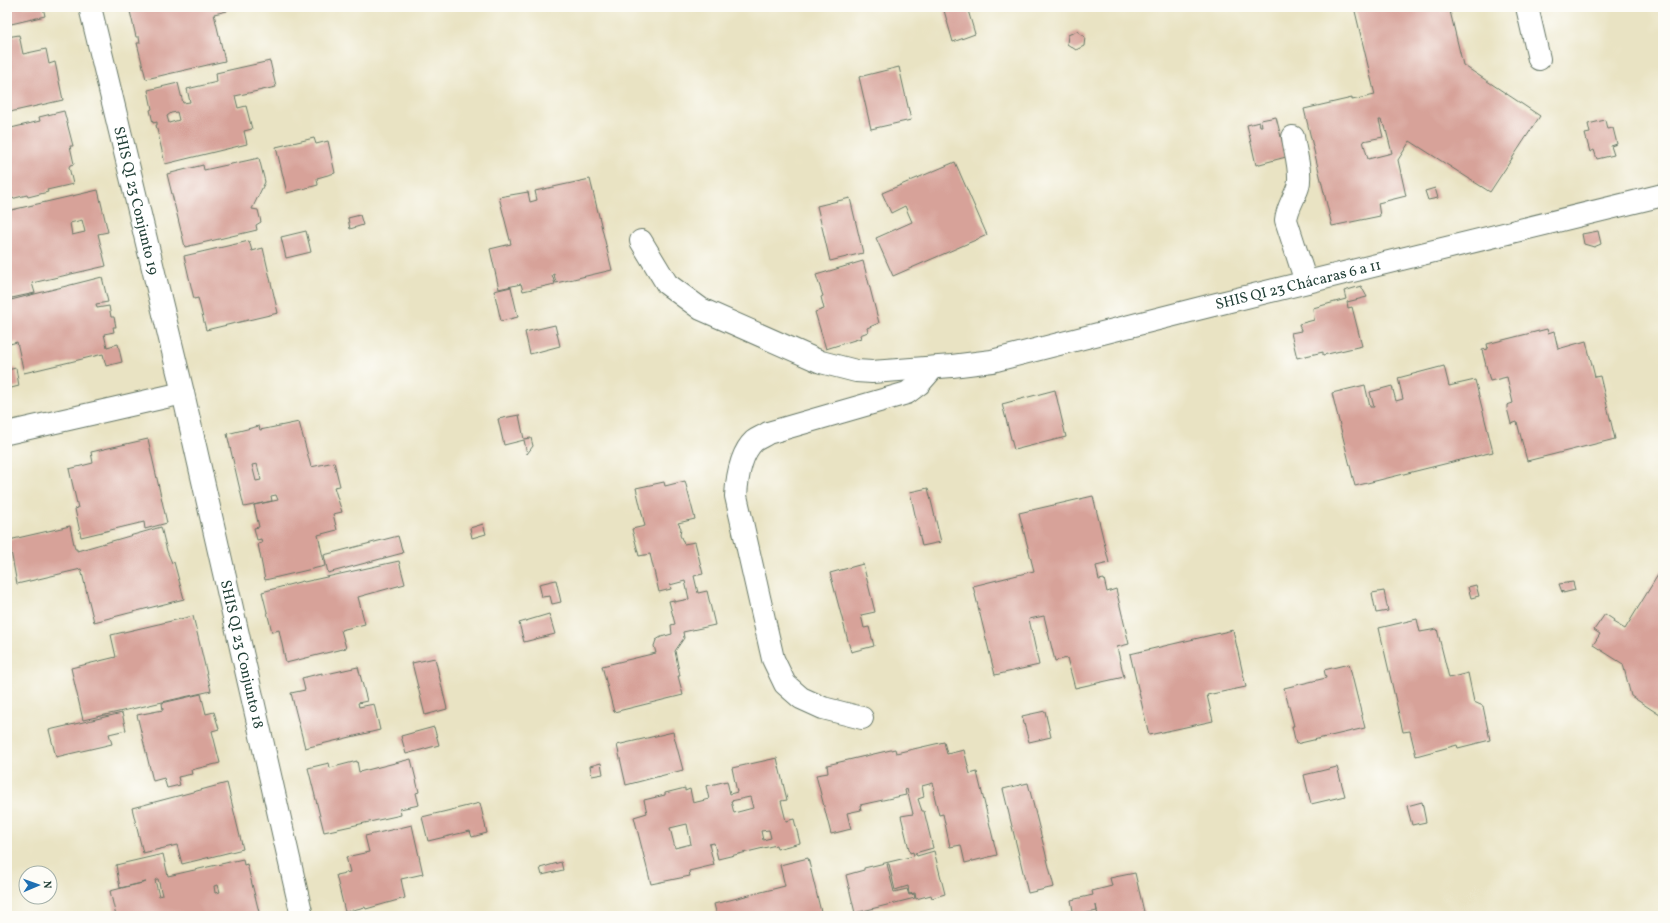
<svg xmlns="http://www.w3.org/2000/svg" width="1670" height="923" font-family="Vollkorn,serif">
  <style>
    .building { fill: #d7a299; fill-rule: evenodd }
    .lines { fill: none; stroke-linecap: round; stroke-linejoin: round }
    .minor-casing { stroke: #676; stroke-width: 24 }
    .minor { stroke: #fff; stroke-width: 22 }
    .labels { text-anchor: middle; stroke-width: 3.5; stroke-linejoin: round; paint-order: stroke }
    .street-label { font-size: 15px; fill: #1f3d34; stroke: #fdfcf7 }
  </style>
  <rect width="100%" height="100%" fill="#fdfcf7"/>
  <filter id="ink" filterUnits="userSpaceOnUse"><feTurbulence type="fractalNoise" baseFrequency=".025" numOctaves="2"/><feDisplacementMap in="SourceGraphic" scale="8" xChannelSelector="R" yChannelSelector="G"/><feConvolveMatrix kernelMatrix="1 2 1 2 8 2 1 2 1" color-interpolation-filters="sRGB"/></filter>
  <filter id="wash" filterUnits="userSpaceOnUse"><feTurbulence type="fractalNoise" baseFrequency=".012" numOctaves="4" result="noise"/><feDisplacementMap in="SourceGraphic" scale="16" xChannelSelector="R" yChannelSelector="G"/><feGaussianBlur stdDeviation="0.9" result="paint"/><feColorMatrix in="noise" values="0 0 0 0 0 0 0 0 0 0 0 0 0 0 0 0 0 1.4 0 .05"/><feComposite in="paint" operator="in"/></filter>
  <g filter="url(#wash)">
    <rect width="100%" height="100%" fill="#e9e3c3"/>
    <g id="blocks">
      <path class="building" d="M7,7H43L45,16L7,25Z
        M129,7H226L227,11L214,14L225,61L146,79L137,43H140L139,37H136Z
        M943,7H967L975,34L953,42Z
        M1354,7H1449L1463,65L1540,116L1490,192L1410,141L1398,160L1406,196L1378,203L1380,216L1332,226L1304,109L1352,98V100L1375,95ZM1379,120H1381L1382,123L1385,126L1392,153L1368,159L1363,141L1383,137Z
        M1077,31L1085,37L1084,46L1076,50L1067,44L1068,35Z
        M19,35L23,54L46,49L49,64L55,62L63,100L10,112V114L7,115V37Z
        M270,61L276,87L235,96L238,108L246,106L252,129L244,131L247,144L165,164L156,125H157V122L153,123L151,114L150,110L152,109L148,90L178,83L183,103L190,102L187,89L217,82L216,73ZM177,112L179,120L169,123L167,116L171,113Z
        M899,67L911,120L871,129L859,77Z
        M64,111L73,146H70L74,164L70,165L69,167L73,184L47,190L48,192L28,197L27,195L7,200V129L40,121L39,117Z
        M1276,117L1286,157L1256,165L1247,125L1259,122L1260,126H1262L1261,120Z
        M1605,120L1607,129L1613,128L1617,144L1611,146L1614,155L1597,159L1594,150L1590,152L1585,134L1590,133L1588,124Z
        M314,138L316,144L328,141L335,173L317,178L318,185L287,193L276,147Z
        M259,158L265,182L252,209L258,210L261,222L256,225L257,230L185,247L167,174L203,165L204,170Z
        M955,162L987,235L893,276L876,238L912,222L905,206L891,213L882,193Z
        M590,179L612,270L556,283L554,274L552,275L555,284L523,291L521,284L499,289L490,249L511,244L499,197L528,192L530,202L537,200L535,191Z
        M1435,188L1438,198L1428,200L1425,191Z
        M98,190L108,232L98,234L106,266L32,283L35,293L7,299V281H9L7,272V211ZM82,220L85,232L72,235L70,223Z
        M850,198L863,253L830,261L817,206Z
        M360,215L363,225L350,229L348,218Z
        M306,231L311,252L286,258L281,237Z
        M1598,231L1601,244L1594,247L1584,244L1582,234Z
        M249,241L252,251L263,248L278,313L206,330L198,298L194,299L184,256Z
        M863,261L879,323L867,328L868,332L860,335L861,338L826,349L815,312L824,309L821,297L823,296L816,275Z
        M102,277L108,302L96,304L97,308L109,306L111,317H114L116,327H113L114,332L104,334L107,347L118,344L122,362L106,366L103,354L24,373L17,342L10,344L7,332V301Z
        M1361,286L1367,297L1347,302L1348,308L1352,307L1362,346L1323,355V352L1297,358L1291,333L1301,331L1299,324L1314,320L1313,308L1346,299L1344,291Z
        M511,287L518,317L501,321L494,291Z
        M555,325L560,346L530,354L525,332Z
        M1547,329L1548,333L1554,331L1558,349L1586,341L1595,377L1600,376L1615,439L1527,461L1517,422L1511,424L1507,408V405L1513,403L1507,377L1490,381L1482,350L1488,349L1487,344Z
        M1444,366L1449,386L1475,380L1493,452L1355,486L1332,393L1365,385L1370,407H1374L1370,392L1392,386L1396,401L1403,399L1398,378Z
        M16,368L19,386L7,389V370Z
        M1055,390L1066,437L1014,450L1002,404Z
        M519,415L524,439L531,438L533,446L527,454L524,440L504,445L498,419Z
        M299,422L311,467L334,462L340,486L334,487L342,512L333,514L337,530L318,535L325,566L265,580L258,544L262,543L261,539L257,540L254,528L259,527L254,505L278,500L276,495L271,496L272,501L244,507L227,434L259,426L260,430ZM257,464L261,480L256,481L252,465Z
        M148,439L167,523L145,529L144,522L81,537L75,509L78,508L69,469L93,463L91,452Z
        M685,481L695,519L678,523L681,528L680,535L684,544L695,542L703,574L694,576L698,593L707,591L715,625L683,632L684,638L675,651L680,676H678L683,695L614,712L602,666L656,653L654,646L656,640L661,637L672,634L671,625L675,624L669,601L674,600V602L689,599L685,581L670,585L671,589L659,592L650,554L639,556L632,529L645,526L636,488L664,482L665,486Z
        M928,488L941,542L922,546L910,492Z
        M1093,496L1109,563L1096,566L1099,580L1104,579L1107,592L1116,589L1129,644L1117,647L1124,677L1075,688L1067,658L1055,661L1044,616L1029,619L1039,665L995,675L973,586L1034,571L1019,513Z
        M483,524L486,534L472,538L470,528Z
        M70,526L75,549H77V551L161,527L167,551L172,563L174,562L184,599L94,622L81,569L17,584L9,540Z
        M398,536L403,553L328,573L324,555Z
        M399,561L405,584L358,597L365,624L341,630L346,648L286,663L279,630L272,632L262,592L303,581L304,582Z
        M863,564L875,612L861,615L864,628L869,627L874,646L851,652L830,573Z
        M1661,570L1663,572V717L1631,696L1623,664L1593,645L1600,634L1594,630L1605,614L1614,620L1613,622L1625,629Z
        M556,580L561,602L552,604L550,596L542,597L539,584Z
        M1573,582L1575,590L1563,593V591L1562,592L1559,584Z
        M1476,585L1479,596L1471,598L1468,587Z
        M1384,591L1388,611L1376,613L1372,593Z
        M549,614L555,634L524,642L519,623Z
        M193,616L211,691L83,720L71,668L116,657L111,635Z
        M1417,619L1420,632L1437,629L1449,678L1468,673L1474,702L1483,706L1490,740L1458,748L1457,745L1416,756L1410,731L1403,732L1379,628Z
        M1233,630L1246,687L1207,695L1213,721L1149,735L1130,654Z
        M435,658L447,709L425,715L412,663Z
        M1349,664L1365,728L1296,744L1292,726H1294L1284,688L1326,678L1324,670Z
        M358,667L367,701L358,703L359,707L374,704L380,730L305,748L291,693L305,690L302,678L322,673V675Z
        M201,694L206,714L214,712L219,729L212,731L220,763L191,770L192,774L178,777L180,785L167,788L164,778L153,781L137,715L163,710L162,703Z
        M1045,711L1051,737L1029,742L1022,716Z
        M122,713L126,730L109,734L112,744L56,757L49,730Z
        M434,727L439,745L406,754L401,736Z
        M673,732L683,770L626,785L617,745Z
        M944,742L947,754L964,750L970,774L977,772L997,855L965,863L961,845L950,847L943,814L939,815L933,791L935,790L933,783L922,786L924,797L918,799L922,811H924L933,848L915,853L917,856L934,851L945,894L932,898L931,895L916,899L915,893L909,894L908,886L895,890L889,864H887L894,892L907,889L909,895L914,894L915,898L855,913L846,875L864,870V868L914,856L913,852L910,853L901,816L913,814L907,789L905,790L906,795L860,805L861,810L847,813L851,829L831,834L816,775L828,773L827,765L895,749L896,753Z
        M777,758L787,800L781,801L786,821L794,819L800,843L777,849L776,845L718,859L714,843L709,844L714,865L689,871L690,876L651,884L634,817L647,813L644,800L665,795V793L685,788V791L690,789L693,803L709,799L706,786L727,781L730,794L737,792L732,768ZM750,797L753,808L734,813L731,801ZM687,824L691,844L675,848L670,828ZM769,830L771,838L763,840L761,831Z
        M411,759L419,792L416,793L419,805L400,809L401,815L324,832L308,768L329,763L330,768L357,761L359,772Z
        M601,763L603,774L592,776L590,766Z
        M1337,767L1345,796L1311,804L1304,775Z
        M227,783L243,849L182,864L177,845L143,853L132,808Z
        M1028,783L1054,887L1028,893L1003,789Z
        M1422,802L1426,822L1412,825L1407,806Z
        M480,803L487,833L472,837L470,831L428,841L422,817Z
        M412,825L423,874L401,879L405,898L366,909L365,907L345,912L336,875L350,872L346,857L369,852L365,836Z
        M163,854L168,876L243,859L244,865L247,864L260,916H156L155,913L140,916H116L110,891L146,882L120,888L116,865ZM157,879H158L162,895L159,896L155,880ZM218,885L220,892L215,893L214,886Z
        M808,858L822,916H717L714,904L785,886L780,865Z
        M561,862L563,870L542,875L540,868Z
        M1135,873L1145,916H1098L1096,905L1097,911L1074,916L1071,900L1093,895L1092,891L1112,886L1110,878Z"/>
    </g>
  </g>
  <g filter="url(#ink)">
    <use href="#blocks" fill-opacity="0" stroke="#676" stroke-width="1"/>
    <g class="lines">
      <defs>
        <g id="minor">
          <path id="s1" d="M90,7L183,393L302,916"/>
          <path d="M1527,7L1539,59"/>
          <path d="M1293,137C1295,152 1302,173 1298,187C1294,199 1287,208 1286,220L1306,282"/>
          <path id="s2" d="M641,241L667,284L701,309L821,362L856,371L872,372L952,366L992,361L1209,306L1663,195"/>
          <path d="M7,433L183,393"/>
          <path d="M862,718L823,708L801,698L785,684L773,659L736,496C737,479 740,454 754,441C758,438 764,436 768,433L907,393L919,384L933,368"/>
        </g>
      </defs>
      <use href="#minor" class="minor-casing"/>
      <use href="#minor" class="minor"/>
    </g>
  </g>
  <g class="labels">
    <g class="street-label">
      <text dy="5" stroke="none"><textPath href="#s1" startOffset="199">SHIS QI 23 Conjunto 19</textPath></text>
      <text dy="5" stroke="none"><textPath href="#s2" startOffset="712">SHIS QI 23 Chácaras 6 a 11</textPath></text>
      <text dy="5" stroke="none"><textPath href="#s1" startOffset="665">SHIS QI 23 Conjunto 18</textPath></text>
    </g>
  </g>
  <rect width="1670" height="923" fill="none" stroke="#fdfcf7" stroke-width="24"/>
  <g transform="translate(38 885) rotate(88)"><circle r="19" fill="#fdfcf7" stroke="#a4b0a9"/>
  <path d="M0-3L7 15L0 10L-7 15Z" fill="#1f6fb2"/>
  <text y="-6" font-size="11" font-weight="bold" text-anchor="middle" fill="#1f3d34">N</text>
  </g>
</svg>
